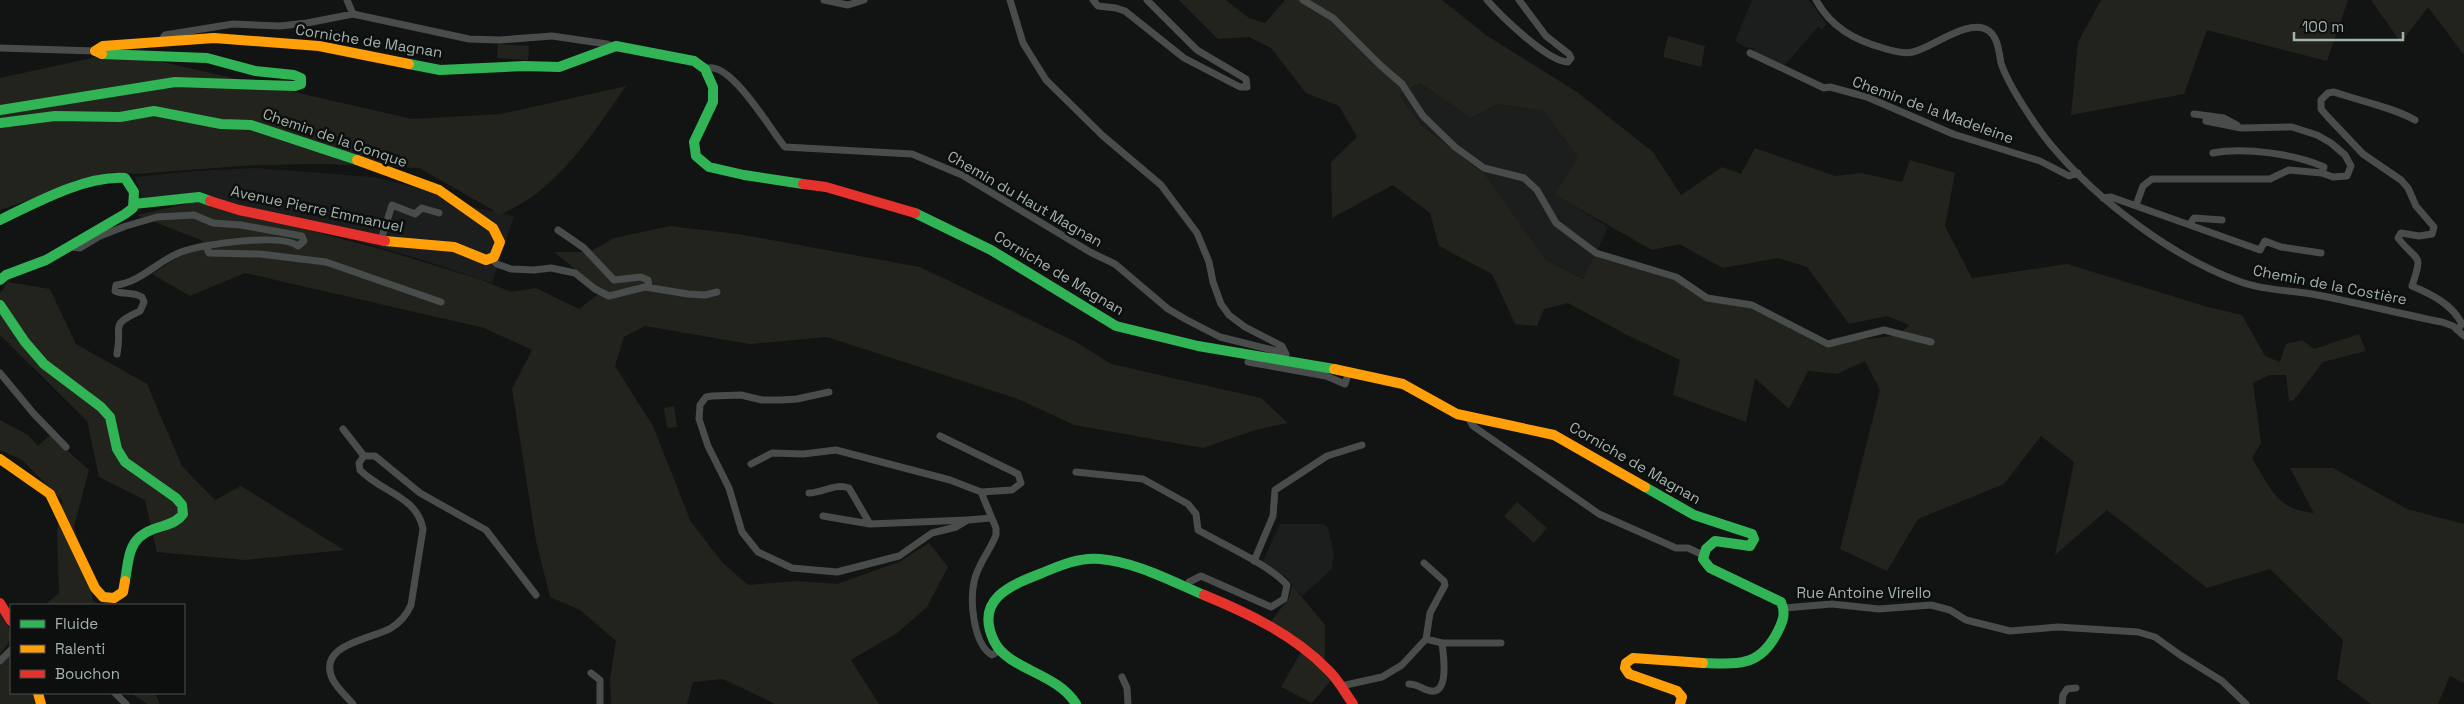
<svg xmlns="http://www.w3.org/2000/svg" width="2464" height="704" font-family="'Space Grotesk',sans-serif">
  <style>
    .built { fill: #1c1e1e }
    .green { fill: #23231d; fill-rule: evenodd }
    .lines { fill: none; stroke-linecap: round; stroke-linejoin: round }
    .street { stroke: #484c4a; stroke-width: 7 }
    .fast { stroke: #30b455; stroke-width: 10 }
    .slow { stroke: #ff9f0a; stroke-width: 10 }
    .jam { stroke: #e5322d; stroke-width: 10 }
    .labels { text-anchor: middle; stroke-width: 5; stroke-linejoin: round; paint-order: stroke }
    .street-label { font-size: 15px; fill: #a3b4ab; stroke: #0d0e0e }
  </style>
  <rect width="100%" height="100%" fill="#121313"/>
  <path class="built" d="M1752,0H1809L1826,24L1822,30L1818,27L1783,67L1755,52L1754,48L1745,47L1735,41Z
    M1420,83L1471,118L1498,104L1544,111L1577,157L1556,195L1608,227L1584,279L1546,260L1485,174L1422,126L1399,95Z
    M257,168L373,177L428,190L473,207L514,216L492,283L420,259L231,205L143,201L135,177L193,171Z
    M1280,524H1323L1328,528L1334,553L1332,569L1302,596L1285,576L1262,563Z"/>
  <path class="green" d="M1179,0H1226L1249,18L1265,23L1285,0H1442L1486,35L1577,92L1653,152L1681,195L1722,167L1741,174L1755,148L1835,176L1861,173L1902,182L1910,160L1955,173L1945,226L1972,278L2067,264L2208,307L2242,315L2265,356L2280,362L2286,344L2302,340L2314,349L2359,334L2366,351L2323,362L2294,400L2289,401L2286,375H2269L2253,383L2261,443L2252,458C2271,488 2275,509 2314,513L2290,468H2333L2407,509L2464,524V683L2450,676L2438,704H2371L2337,679L2343,640L2270,569L2207,588L2107,510L2055,555L2074,462L2041,436L2004,484L1918,519L1887,571L1840,549L1880,390L1865,361L1837,374L1808,371L1789,409L1755,378L1746,422L1673,395L1680,360L1625,334L1568,303L1544,309L1537,326L1515,324L1492,274L1439,246L1430,213L1393,185L1332,218L1331,162L1357,137L1339,106L1306,93L1271,48L1249,37L1218,39ZM1420,83L1471,118L1498,104L1544,111L1577,157L1555,195L1652,250L1679,244L1723,268L1778,258L1807,267L1849,324L1887,316L1909,325L1899,335L1828,344L1752,305L1707,298L1661,272L1596,253L1583,279L1546,260L1485,174L1422,126L1399,95Z
    M2101,0H2348L2327,61L2207,30L2184,94L2071,115L2078,42Z
    M2371,0H2464V55L2428,7L2401,43Z
    M1668,36L1705,46L1701,67L1663,57Z
    M498,44L529,46L528,60L497,58Z
    M119,52L412,119L501,114L626,86C592,135 555,194 498,215L493,210L419,168L323,164L255,165L135,174L111,172L0,210V78Z
    M200,201L387,251L479,279L511,292L536,288L579,309L602,291L554,252H589L614,238L670,226L738,234L920,267L1076,342L1111,364L1261,398L1288,423L1255,430L1203,448L1074,425L1018,399L827,337L750,344L645,326L624,337L615,366L653,426L691,522L722,562L748,585L797,581L837,584L899,562L929,543L948,567L927,607L897,633L851,660L879,704H775L723,679L693,682L687,704H611L610,678L616,641L580,610L550,597L536,541L512,389L532,350L484,328L245,273L190,296L152,274L203,241L137,215Z
    M8,282L50,289L76,344L147,384L182,466L215,500L241,486L344,550L245,560L157,552L145,500L99,477L87,421L0,335V293Z
    M674,406L677,427L667,428L664,408Z
    M0,420L28,435L38,446L50,435L89,470L74,526L93,600L98,605H45L59,593L57,531L62,500L22,460L0,450Z
    M1517,502L1547,528L1534,543L1504,516Z
    M1292,585L1325,625V670L1333,678L1312,703L1281,687L1305,645L1271,621L1289,598Z
    M0,613C13,634 16,635 0,654Z
    M11,655V693H33L36,704H0V666Z
    M131,693H155L160,704H147Z"/>
  <g class="lines">
    <path class="street" d="M347,0L353,14
      M824,0L848,5L864,0
      M1010,0L1023,43L1046,80L1103,136L1161,185L1197,233L1209,262L1213,282L1221,304L1229,315L1245,327L1282,346L1286,354
      M1093,0L1098,6L1116,8L1125,11L1184,58L1240,87H1247L1246,79L1197,50L1147,0
      M1303,0L1333,18L1380,65L1402,84L1423,116L1455,147L1484,168L1524,178L1537,190L1556,223L1596,253L1676,277L1707,298L1752,305L1828,344L1884,330L1931,342
      M1487,0C1501,16 1548,62 1568,62L1571,58L1569,54L1546,36L1519,0
      M1816,0C1831,27 1854,40 1883,48C1892,51 1904,54 1913,52C1934,47 1969,17 1989,31C1998,38 1999,52 2001,63C2008,85 2036,127 2051,145C2097,200 2173,258 2241,282C2265,291 2292,290 2317,295C2359,303 2400,314 2442,322L2453,326L2464,336
      M161,41L165,35L233,24L280,26L307,23L353,14L469,39L500,40L552,36L607,44L611,46
      M0,48L95,51
      M1750,53L1824,88L1830,87L1867,97L1953,134L2040,161L2069,176L2078,173
      M705,69C729,57 771,131 785,147L912,154L962,175L1090,252L1115,264L1168,309L1187,320L1220,337L1285,353
      M2194,114L2224,118L2237,125
      M2415,120C2392,107 2360,101 2334,92L2328,93L2321,100V109L2327,116L2363,154L2401,180L2408,188L2416,206L2434,227L2432,234L2419,236L2401,233L2398,238C2417,263 2424,251 2412,286C2431,294 2452,304 2462,324L2457,330
      M2206,121L2241,128L2292,127L2317,135L2331,143L2345,155L2351,166L2347,176L2333,177L2322,173
      M2103,198L2111,197L2260,250L2265,241L2281,247L2321,253
      M2136,205L2143,186L2152,179H2270L2289,170L2322,173L2324,167C2296,154 2244,147 2213,153
      M2190,224L2194,218L2222,220
      M558,230L584,248L614,280L641,277L648,280L649,287
      M381,240L392,205L415,214L422,208L439,213
      M206,246L209,253L260,254L326,262L441,302
      M70,247L80,248L100,236L126,226L157,217L194,215L213,223L241,225L302,236L304,241L298,246C281,233 201,244 181,252C159,260 141,282 116,285L115,291C124,295 132,291 142,297L144,302L140,311C108,326 123,324 117,354
      M492,259L497,264L511,269L534,270L551,268L575,273L595,289L609,296L645,287L688,294L705,295L717,292
      M1248,362L1326,376L1345,384L1349,371
      M0,373L34,414L66,447
      M829,392L797,399L781,400H762L741,395L712,396L706,397L700,405L699,419L708,446L729,488L742,532L758,552L792,568L837,572L899,556L932,533L956,527L968,520L991,518
      M1468,417L1473,426L1599,514L1676,548H1688L1703,555
      M343,429L364,456
      M751,464L772,453L803,454L836,450L950,480L981,492L1012,490L1021,483L1018,474L940,436
      M1076,472L1143,479L1188,504L1196,514L1198,530C1222,544 1270,565 1287,585L1284,599L1271,607L1201,576L1189,582L1187,588
      M981,492L996,528V535C990,551 977,565 974,582C970,601 973,644 992,655L1001,650
      M809,493C823,493 834,483 849,488L870,524L823,516
      M870,524L967,520
      M1254,561L1273,516L1275,490L1327,456L1362,445
      M1424,563L1444,581L1445,585L1430,613L1426,639
      M1784,608L1832,604L1879,609L1931,605L1950,610L1966,620L2010,631L2058,627L2138,632L2155,637L2180,655L2222,681L2246,704
      M1442,643H1501
      M0,661L11,650
      M591,673L600,680V704
      M1122,677L1127,688L1128,704
      M1341,686L1382,677L1402,665L1426,639L1442,643C1443,652 1450,694 1431,691C1423,690 1418,684 1409,684
      M115,693L126,704
      M353,704C346,696 338,689 333,680C315,644 373,639 391,628C401,622 407,614 411,605L423,529C417,496 381,492 360,470L359,463L364,456H375L420,493L486,530L536,595
      M2062,704L2063,695L2067,689L2076,688"/>
    <path class="fast" d="M409,64L440,70L524,66L559,67L616,46L694,61L705,69L713,87V102L694,142L696,156L709,167L744,175L803,184
      M0,110L175,82L295,86L301,84V78L294,75L255,71L207,58L102,54
      M0,123L55,116L120,117L154,111L221,124L251,125L357,160
      M134,204L199,197L210,201
      M915,213L991,250L1116,326L1198,346L1334,369
      M0,220C35,203 86,175 125,178L134,192L133,208L125,214L46,260L6,275L0,280
      M0,305L25,342L44,364L101,407L110,417L117,449L125,462L176,498L182,505L183,514C178,521 172,523 163,526C129,535 130,550 125,581
      M1645,487L1694,515L1752,534L1754,539L1750,546L1715,541L1706,549L1703,559L1710,568L1781,602C1786,613 1783,621 1778,631C1760,667 1739,664 1703,663
      M1076,704C1056,672 1008,670 994,641C974,599 1011,585 1042,573C1061,565 1080,557 1100,559C1136,562 1171,581 1204,595"/>
    <path class="slow" d="M102,54L95,51L103,46L214,38L319,46L409,64
      M357,160L439,190L493,228L500,242L494,257L486,260L454,247L385,241
      M1334,369L1403,384L1457,414L1554,435L1645,487
      M0,459L50,494L95,588L103,597L114,598L123,592L125,581
      M38,693L41,704
      M1680,704L1682,697L1677,691L1629,674L1625,668L1626,663L1633,658L1703,663"/>
    <path class="jam" d="M803,184L826,187L915,213
      M210,201L239,210L385,241
      M1204,595C1248,613 1294,635 1328,670C1338,679 1345,693 1353,704
      M0,603L11,621"/>
  </g>
  <g class="labels">
    <g class="street-label">
      <text transform="translate(369 41) rotate(9)" y="5">Corniche de Magnan</text>
      <text transform="translate(1933 110) rotate(20)" y="5">Chemin de la Madeleine</text>
      <text transform="translate(335 138) rotate(19)" y="5">Chemin de la Conque</text>
      <text transform="translate(1025 199) rotate(30)" y="5">Chemin du Haut Magnan</text>
      <text transform="translate(317 209) rotate(12)" y="5">Avenue Pierre Emmanuel</text>
      <text transform="translate(1059 273) rotate(31)" y="5">Corniche de Magnan</text>
      <text transform="translate(2330 285) rotate(11)" y="5">Chemin de la Costière</text>
      <text transform="translate(1635 463) rotate(30)" y="5">Corniche de Magnan</text>
      <text x="1864" y="598">Rue Antoine Virello</text>
    </g>
  </g>
  <rect x="10" y="604" width="175" height="90" fill="#0d0e0e" stroke="#49504d"/>
  <rect x="20" y="620" width="25" height="8" fill="#30b455" stroke="#49504d"/>
  <text x="55" y="629" font-size="15" fill="#a3b4ab">Fluide</text>
  <rect x="20" y="645" width="25" height="8" fill="#ff9f0a" stroke="#49504d"/>
  <text x="55" y="654" font-size="15" fill="#a3b4ab">Ralenti</text>
  <rect x="20" y="670" width="25" height="8" fill="#e5322d" stroke="#49504d"/>
  <text x="55" y="679" font-size="15" fill="#a3b4ab">Bouchon</text>
  <path d="M2294 32v8h109v-8" fill="none" stroke="#a3b4ab" stroke-width="2.5"/>
  <text x="2302" y="32" font-size="15" fill="#a3b4ab" stroke="#0d0e0e" stroke-width="4" paint-order="stroke">100 m</text>
</svg>
